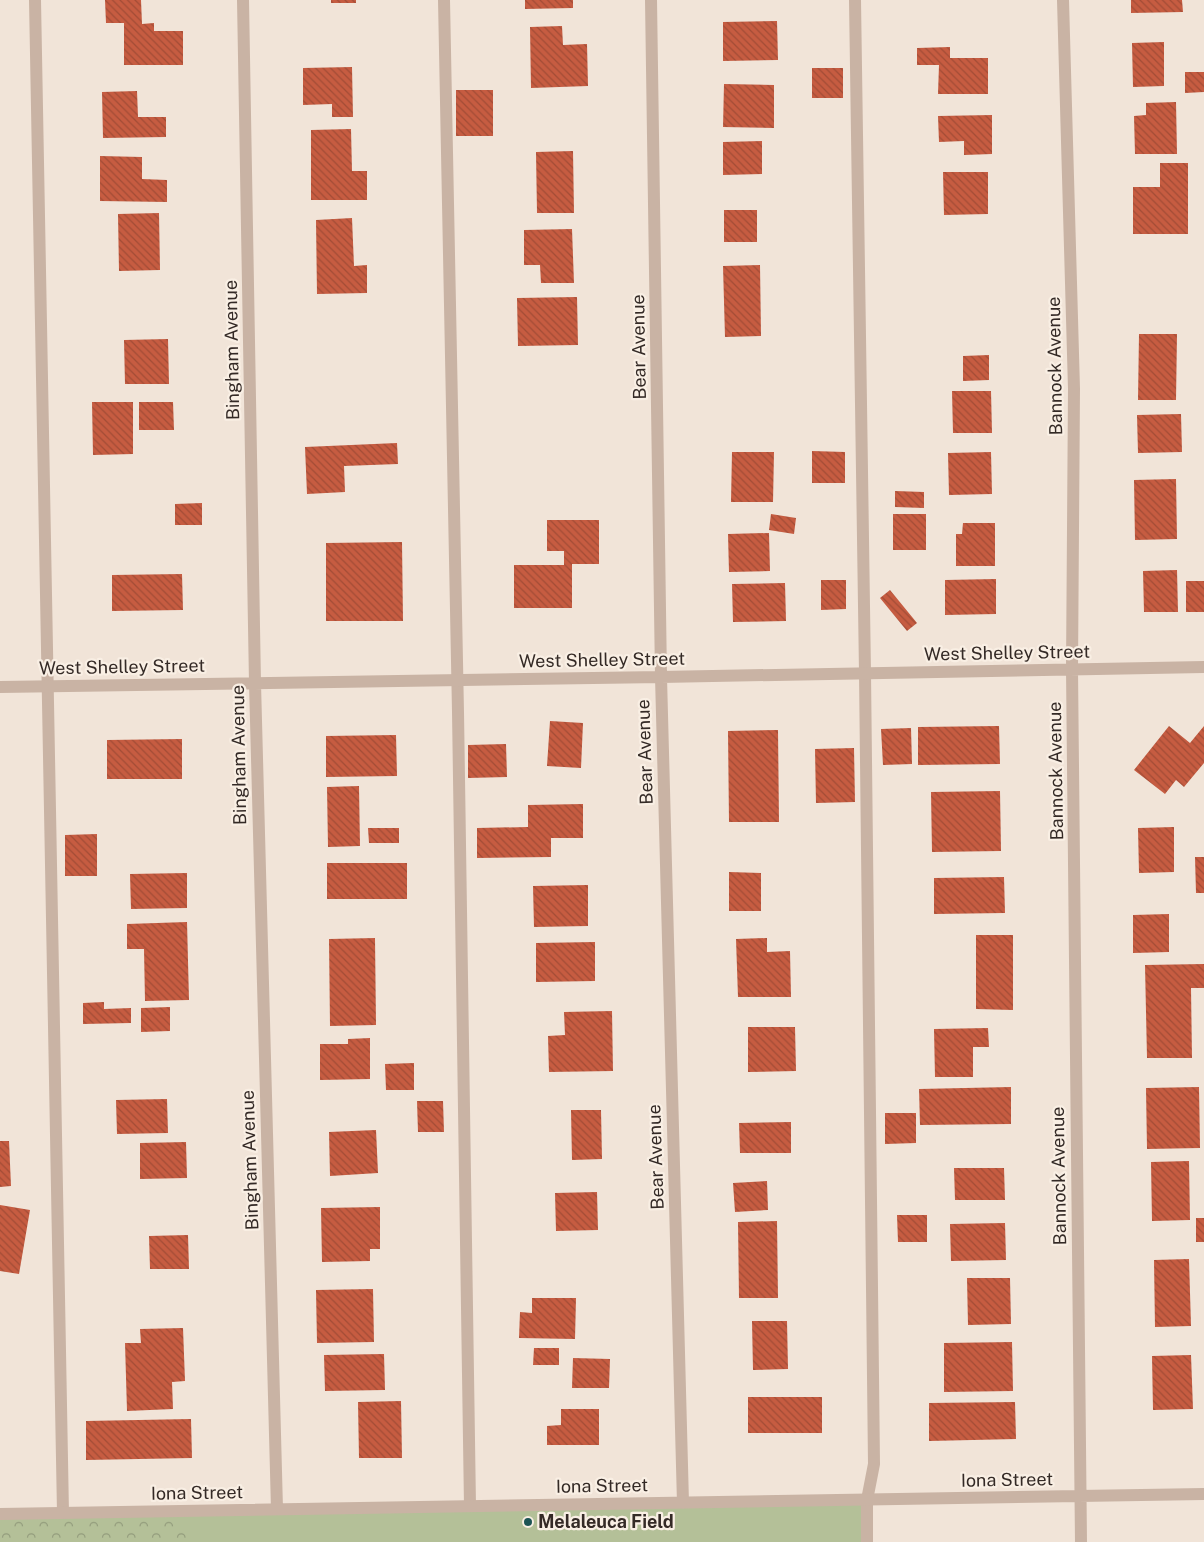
<svg xmlns="http://www.w3.org/2000/svg" width="1204" height="1542" font-family="'Public Sans',sans-serif">
  <style>
    .forest { fill: url(#forest-crowns) }
    .pitch { fill: #b4c098 }
    .building { fill: url(#building-back-hatch) }
    .lines { fill: none; stroke-linecap: round; stroke-linejoin: round }
    .service { stroke: #c9b3a4; stroke-width: 12 }
    .minor { stroke: #c9b3a4; stroke-width: 12 }
    .poi-dot { fill: #1c5455; stroke: #f9efe4; stroke-width: 2 }
    .labels { text-anchor: middle; stroke-width: 4.5; stroke-linejoin: round; paint-order: stroke }
    .street-label { font-size: 18px; fill: #342a26; stroke: #f9efe4 }
    .poi-label { font-size: 18px; font-weight: bold; fill: #342a26; stroke: #f9efe4; text-anchor: start }
  </style>
  <defs>
    <pattern id="forest-crowns" width="20" height="18" patternUnits="userSpaceOnUse" patternTransform="scale(1.25)"><rect width="20" height="18" fill="#b4c098"/><path d="M2 6a3 3 0 1 1 6 0M12 15a3 3 0 1 1 6 0" fill="none" stroke="#939c7c"/></pattern>
    <pattern id="building-back-hatch" width="6" height="6" patternUnits="userSpaceOnUse" patternTransform="scale(1.25)"><rect width="6" height="6" fill="#c65c41"/><path d="M-1 5l2 2M0 0l6 6M5-1l2 2" fill="none" stroke="#a24c36"/></pattern>
  </defs>
  <rect width="100%" height="100%" fill="#f1e4d8"/>
  <path class="forest" d="M189,1511V1542H0V1514Z"/>
  <path class="pitch" d="M867,1500V1542H189V1511Z"/>
  <path class="building" d="M105,0H141L142,24L154,23V31H183V65H124V23H106Z
    M331,0H356V3H331Z
    M525,0H573V8L525,9Z
    M1131,0H1182L1183,12L1131,13Z
    M777,21L778,60L723,61V22Z
    M562,26L563,45L587,44L588,86L531,88L530,27Z
    M1164,42V86L1133,87L1132,43Z
    M950,47V58H988V94H938L939,65H917V48Z
    M352,67L353,117H332V104L303,105V68Z
    M812,68H843V98H812Z
    M1185,72H1204V92L1185,93Z
    M724,84L774,85V128L723,127Z
    M456,90H493V136H456Z
    M137,91L138,117H166V137L103,138L102,92Z
    M1176,102L1177,154H1135L1134,116L1146,115V103Z
    M992,115V154L964,155V141L939,142L938,116Z
    M351,129L352,171H367V200H311V130Z
    M762,141V174L723,175V142Z
    M573,151L574,213H537L536,152Z
    M100,156L142,157V179L167,180V202L100,201Z
    M1160,163H1188V234H1133V187H1160Z
    M943,172H988V214L944,215Z
    M724,210H757V242H724Z
    M159,213L160,270L119,271L118,214Z
    M352,218L354,266L367,265V293L317,294L316,220Z
    M572,229L574,283H541L540,265H524V230Z
    M760,265L761,336L725,337L723,266Z
    M577,297L578,345L518,346L517,298Z
    M1139,334H1177L1176,400H1138Z
    M168,339L169,384H125L124,340Z
    M989,355V380L963,381V356Z
    M952,391H991L992,433H953Z
    M92,402H133V454L93,455Z
    M139,402H173L174,430H139Z
    M1181,414L1182,452L1138,453L1137,415Z
    M397,443L398,464L344,466L345,492L307,494L305,447Z
    M812,451L845,452V483H812Z
    M732,452H774L773,502H731Z
    M991,452L992,494L949,495L948,453Z
    M1176,479L1177,539L1135,540L1134,480Z
    M895,491L924,492V508L895,507Z
    M202,503V525H175V504Z
    M771,514L796,518L794,534L769,530Z
    M893,514H926V550H893Z
    M547,520H599V564H572V608H514V565H564V551H547Z
    M963,523H995V566H956V534H962Z
    M769,533L770,571L729,572L728,534Z
    M402,542L403,621H326V543Z
    M1177,570L1178,612H1144L1143,571Z
    M182,574L183,610L112,611V575Z
    M996,579V614L945,615V580Z
    M821,580H846V609L821,610Z
    M1186,581H1204V612H1186Z
    M785,583L786,621L733,622L732,584Z
    M890,590L917,623L907,631L880,598Z
    M550,721L583,723L581,768L547,766Z
    M999,726L1000,764L918,765V727Z
    M1169,726L1190,743L1204,726V763L1184,787L1176,780L1165,794L1134,770Z
    M911,728L912,764L883,765L881,729Z
    M778,730L779,822H729L728,731Z
    M396,735L397,776L326,777V736Z
    M182,739V779H107V740Z
    M506,744L507,777L468,778V745Z
    M854,748L855,802L816,803L815,749Z
    M359,786L360,846L328,847L327,787Z
    M1000,791L1001,851L932,852L931,792Z
    M583,804V838H551V857L477,858V828L528,827V805Z
    M1174,827V872L1139,873L1138,828Z
    M368,828H399V843H369Z
    M97,834V876H65V835Z
    M1195,857H1204V893H1196Z
    M327,863H407V899H327Z
    M729,872L761,873V911H729Z
    M187,873V908L131,909L130,874Z
    M1004,877L1005,913L934,914V878Z
    M588,885V926L534,927L533,886Z
    M1169,914V952L1133,953V915Z
    M187,922L189,1000L145,1001L144,949H127V924Z
    M976,935H1013V1010L976,1009Z
    M375,938L376,1025L330,1026L329,939Z
    M767,938V952L790,951L791,997H738L736,939Z
    M595,942V981L536,982V943Z
    M1204,964V988H1191L1192,1058H1147L1145,965Z
    M104,1002V1009L131,1008V1023L83,1024V1003Z
    M170,1007V1031L141,1032V1008Z
    M612,1011L613,1071L549,1072L548,1036L565,1035L564,1012Z
    M748,1027H795L796,1071L748,1072Z
    M988,1028L989,1047H973V1077H935L934,1029Z
    M370,1038V1079L320,1080V1044H348V1039Z
    M414,1063V1090H386L385,1064Z
    M1011,1087V1124L920,1125L919,1089Z
    M1199,1087L1200,1148L1147,1149L1146,1088Z
    M167,1099L168,1133L117,1134L116,1100Z
    M417,1101H443L444,1132H418Z
    M571,1110H601L602,1159L572,1160Z
    M885,1113H916V1143L885,1144Z
    M791,1122V1153H740L739,1123Z
    M376,1130L378,1173L330,1176L329,1132Z
    M0,1141H9L11,1186L0,1187Z
    M186,1142L187,1178L140,1179V1143Z
    M1189,1161L1190,1220L1152,1221L1151,1162Z
    M954,1168H1004L1005,1200H955Z
    M767,1181L768,1210L735,1212L733,1183Z
    M597,1192L598,1230L556,1231L555,1193Z
    M0,1205L30,1210L19,1274L0,1271Z
    M380,1207V1249H370V1261L322,1262L321,1208Z
    M897,1215H927V1242H898Z
    M1196,1218H1204V1242H1196Z
    M777,1221L778,1298H739L738,1222Z
    M1005,1223L1006,1260L951,1261L950,1224Z
    M188,1235L189,1269H150L149,1236Z
    M1189,1259L1191,1326L1155,1327L1154,1260Z
    M967,1278H1010L1011,1324L968,1325Z
    M373,1289L374,1342L317,1343L316,1290Z
    M532,1298H576L575,1339L519,1338L520,1312L532,1313Z
    M752,1321H787L788,1369L753,1370Z
    M183,1328L185,1381L172,1382L173,1409L127,1411L125,1343H141L140,1329Z
    M1012,1342L1013,1391L944,1392V1343Z
    M534,1348H559V1365H533Z
    M384,1354L385,1390L325,1391L324,1355Z
    M1191,1355L1193,1409L1153,1410L1152,1356Z
    M573,1358L610,1359L609,1388H572Z
    M748,1397H822V1433H748Z
    M401,1401L402,1458H359L358,1402Z
    M1015,1402L1016,1439L929,1441V1403Z
    M561,1409H599V1445H547V1426L561,1425Z
    M191,1419L192,1458L86,1460V1421Z"/>
  <g class="lines">
    <path class="service" d="M35,0L63,1513
      M444,0L458,712L470,1506
      M855,0L865,673L874,1464L867,1500V1542"/>
    <path class="minor" d="M243,0L255,683L277,1509
      M651,0L661,677L683,1503
      M1063,0L1074,389L1072,669L1081,1542
      M0,687L661,677L1204,667
      M0,1514L1204,1494"/>
  </g>
  <circle class="poi-dot" cx="528" cy="1522" r="5"/>
  <g class="labels">
    <g class="street-label">
      <text transform="translate(639 347) rotate(-91)" y="6">Bear Avenue</text>
      <text transform="translate(232 350) rotate(-91)" y="6">Bingham Avenue</text>
      <text transform="translate(1055 366) rotate(-91)" y="6">Bannock Avenue</text>
      <text transform="translate(1007 653) rotate(-1)" y="6">West Shelley Street</text>
      <text transform="translate(602 660) rotate(-1)" y="6">West Shelley Street</text>
      <text transform="translate(122 667) rotate(-1)" y="6">West Shelley Street</text>
      <text transform="translate(645 752) rotate(-92)" y="6">Bear Avenue</text>
      <text transform="translate(239 755) rotate(-91)" y="6">Bingham Avenue</text>
      <text transform="translate(1056 771) rotate(-91)" y="6">Bannock Avenue</text>
      <text transform="translate(656 1157) rotate(-92)" y="6">Bear Avenue</text>
      <text transform="translate(250 1160) rotate(-92)" y="6">Bingham Avenue</text>
      <text transform="translate(1059 1176) rotate(-91)" y="6">Bannock Avenue</text>
      <text transform="translate(1007 1480) rotate(-1)" y="6">Iona Street</text>
      <text transform="translate(602 1486) rotate(-1)" y="6">Iona Street</text>
      <text transform="translate(197 1493) rotate(-1)" y="6">Iona Street</text>
    </g>
    <g class="poi-label">
      <text x="538" y="1528">Melaleuca Field</text>
    </g>
  </g>
</svg>
